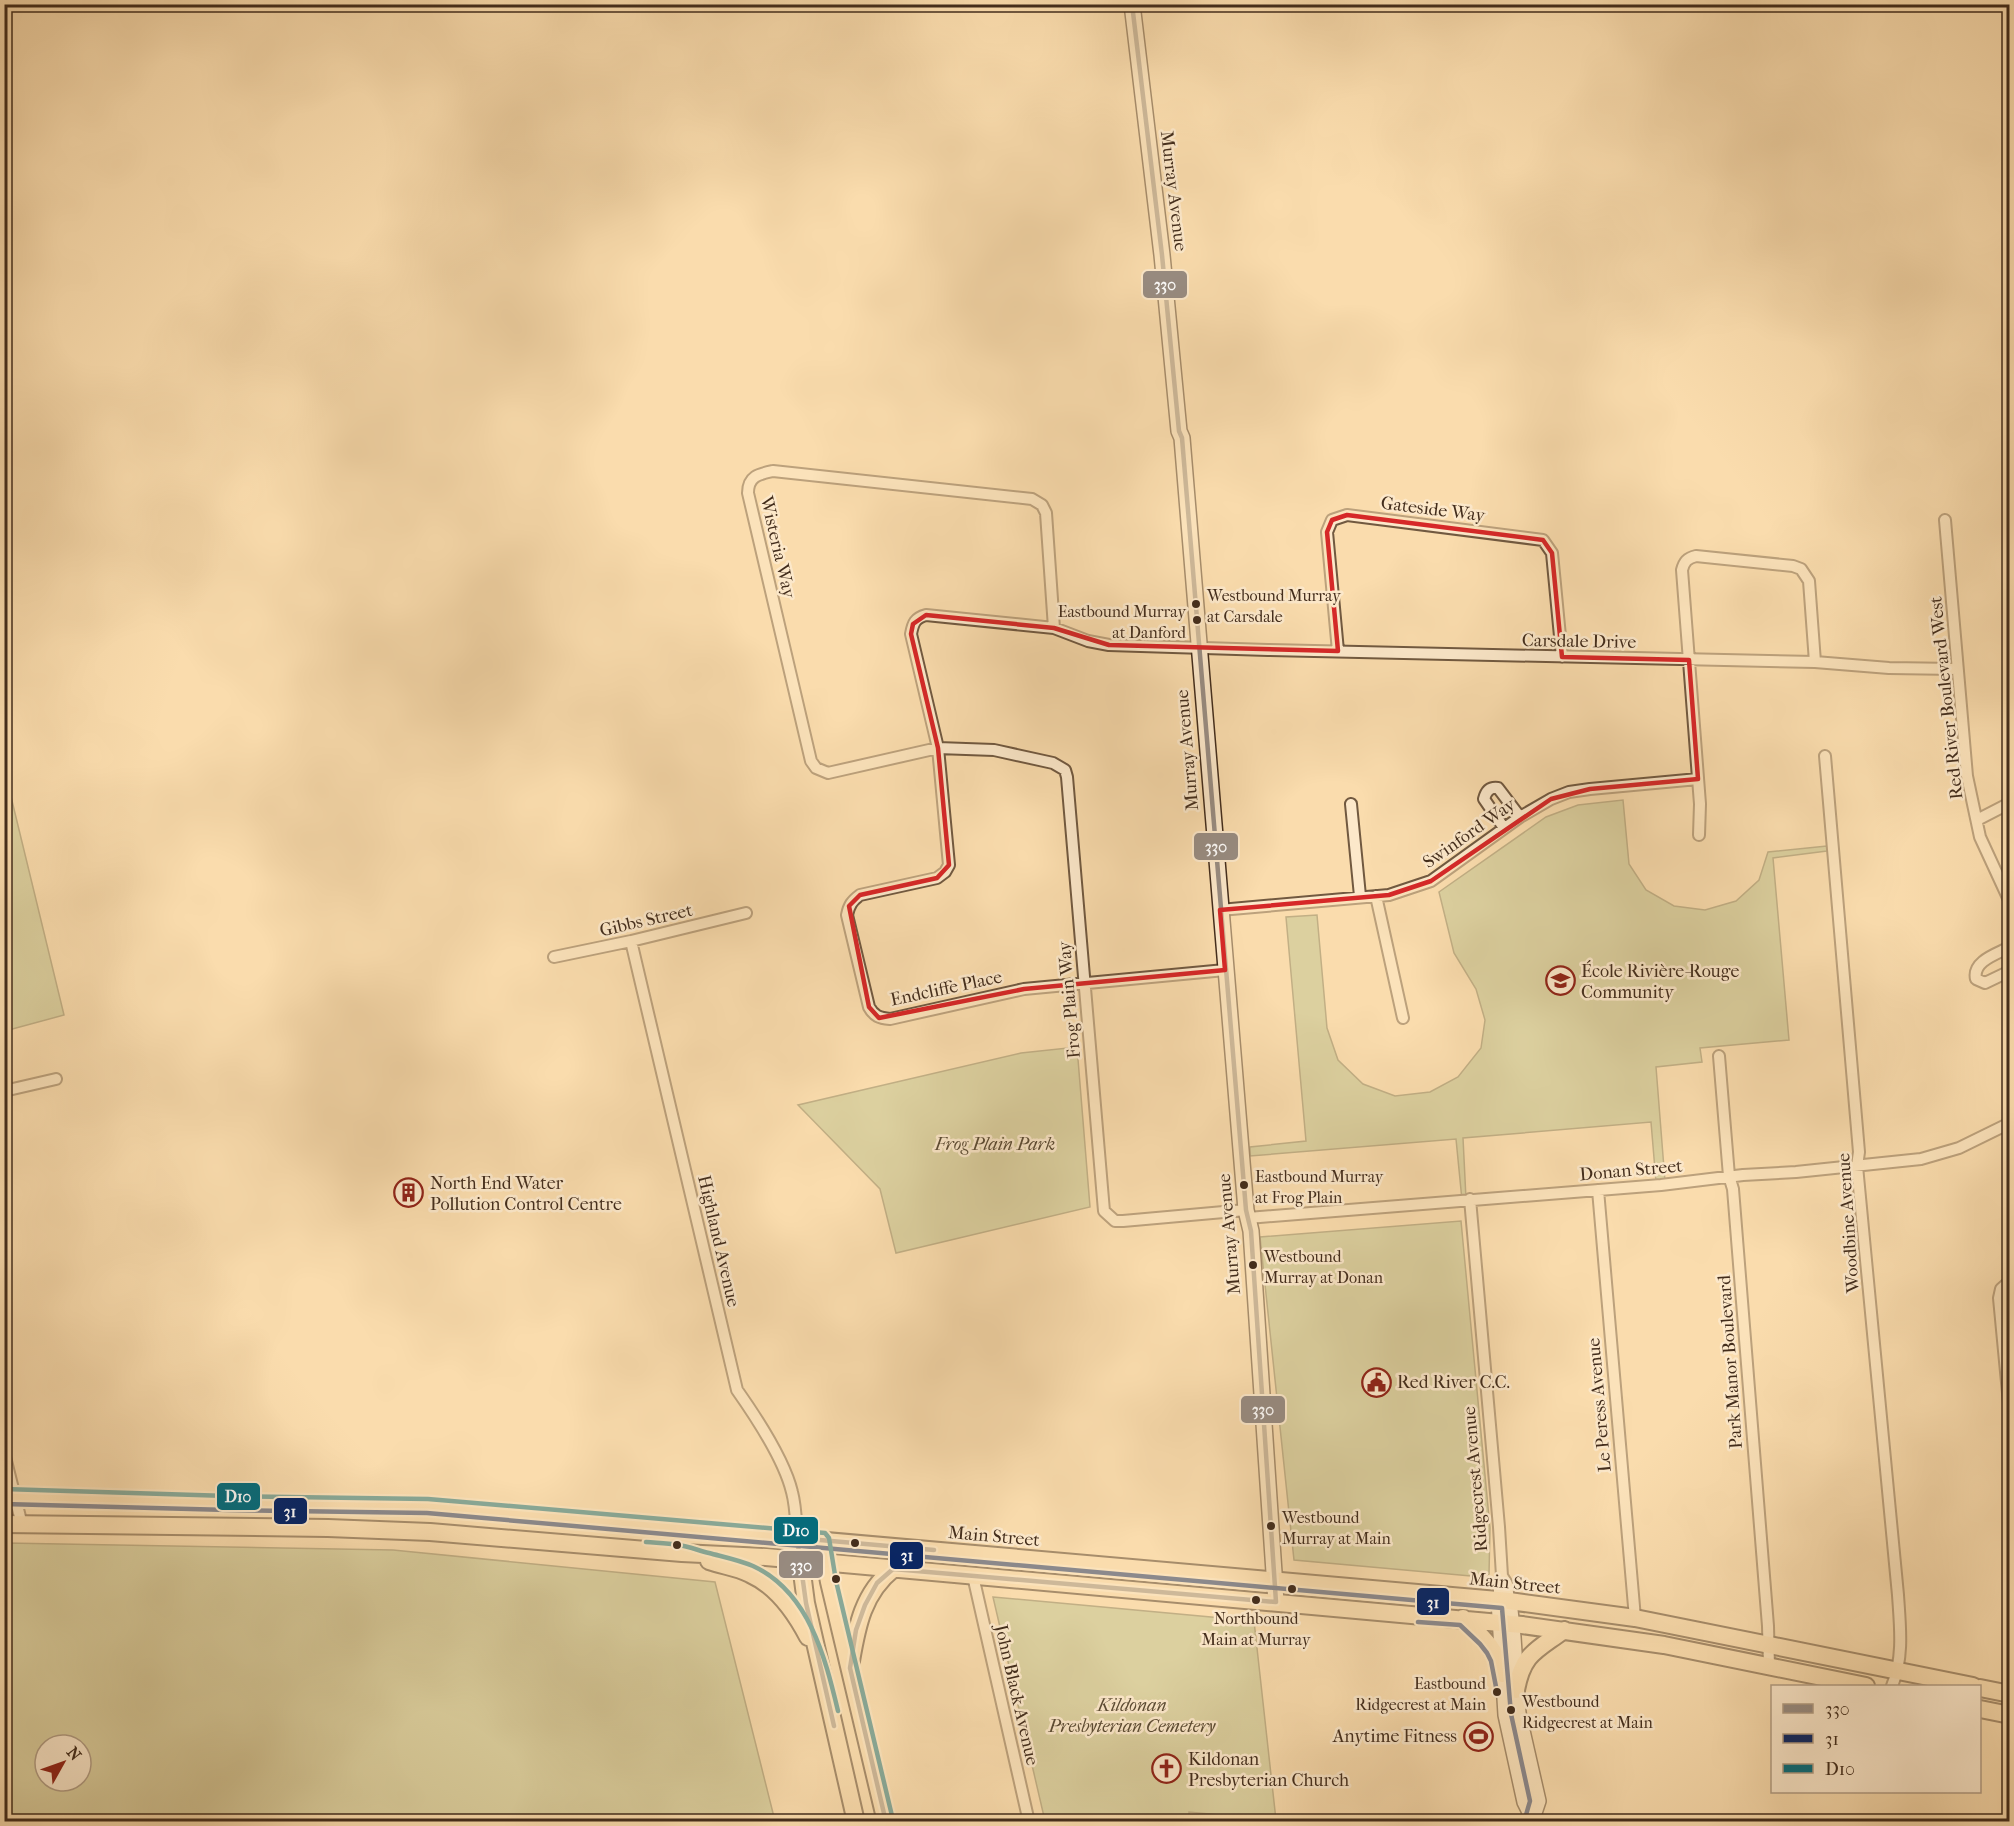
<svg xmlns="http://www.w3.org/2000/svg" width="2014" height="1826" font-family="'IM FELL French Canon',serif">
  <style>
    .green { fill: #b9c28e; stroke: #7e7855; stroke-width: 1.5; fill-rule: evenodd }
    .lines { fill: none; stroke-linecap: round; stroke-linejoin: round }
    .street-casing { stroke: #715940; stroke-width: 14 }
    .secondary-casing { stroke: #432d1c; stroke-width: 18 }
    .primary-casing { stroke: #432d1c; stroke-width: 20 }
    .street { stroke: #fce8ca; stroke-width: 10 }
    .secondary { stroke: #fce8ca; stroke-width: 15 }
    .primary { stroke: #fadcad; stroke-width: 16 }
    .bus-1-casing { stroke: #fce8ca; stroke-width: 9 }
    .bus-2-casing { stroke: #fce8ca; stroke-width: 9 }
    .bus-3-casing { stroke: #fce8ca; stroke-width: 9 }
    .bus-1 { stroke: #988c82; stroke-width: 4.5 }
    .bus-2 { stroke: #052465; stroke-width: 4.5 }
    .bus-3 { stroke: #026c7e; stroke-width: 4.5 }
    .marked { fill: none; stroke: #d62828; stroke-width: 4.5; stroke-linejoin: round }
    .bus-dot { fill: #432d1c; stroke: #fce8ca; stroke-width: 2 }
    .labels { text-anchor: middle; stroke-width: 5; stroke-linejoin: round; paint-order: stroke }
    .bus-label { font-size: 16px; fill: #432d1c; stroke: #fce8ca; text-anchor: start }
    .street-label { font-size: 18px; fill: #432d1c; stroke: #fce8ca }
    .poi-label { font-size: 18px; fill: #432d1c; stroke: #fce8ca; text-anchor: start }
    .park-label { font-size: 18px; font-style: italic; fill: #5b4b33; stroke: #fce8ca }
    .line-badge { stroke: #fce8ca; stroke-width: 2 }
    .badge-label { font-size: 16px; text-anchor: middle; font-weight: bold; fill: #fff }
  </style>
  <rect width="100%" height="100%" fill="#fadcad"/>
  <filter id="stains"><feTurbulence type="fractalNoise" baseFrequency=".00333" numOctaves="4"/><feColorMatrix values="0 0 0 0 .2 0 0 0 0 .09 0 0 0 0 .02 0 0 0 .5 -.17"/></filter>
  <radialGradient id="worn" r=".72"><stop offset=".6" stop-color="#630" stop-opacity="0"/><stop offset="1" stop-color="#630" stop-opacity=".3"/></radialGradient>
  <path class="green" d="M5,772L64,1015L5,1031H4Z
    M1623,800L1629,864L1646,890L1674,906L1705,910L1736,901L1759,880L1768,852L1827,846L1833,848L1827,851L1773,858L1789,1040L1700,1048L1702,1062L1656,1067L1665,1181L1656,1182L1651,1122L1463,1138L1466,1199L1462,1200L1456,1139L1250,1156V1147L1306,1141L1286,917L1317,915L1327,1028L1338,1060L1363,1084L1395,1096L1430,1092L1458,1077L1481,1048L1485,1020L1476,989L1454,953L1439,892L1546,817L1578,805Z
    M1077,1047L1090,1207L896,1253L880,1189L798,1105L1021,1053Z
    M1461,1221L1490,1528L1489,1574L1482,1577L1294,1560L1260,1237Z
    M5,1543L393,1550L715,1582L775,1821H5ZM45,1745H81V1781H45Z
    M993,1597L1254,1621L1276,1820L1189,1812V1821H1045Z"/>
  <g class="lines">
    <defs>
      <path id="street" d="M1945,520L1967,776L1980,837L2010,902
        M1054,628L1046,513L1042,505L1032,499L773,471C759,474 748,476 748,493L811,761L816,768L828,773L938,748L994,750L1053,763L1065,770L1067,777L1104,1211L1115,1221H1123L1246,1210
        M1338,651L1327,532L1332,520L1347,515L1543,540L1552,553L1562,657
        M1825,756L1859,1152L1857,1166L1898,1595C1900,1626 1904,1657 1892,1686
        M1351,804L1360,896
        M1977,820L2010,803
        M1504,828L1484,799C1486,791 1490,787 1498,788L1520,817
        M1699,835L1700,804L1682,570C1684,562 1687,558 1696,556L1793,566L1801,569L1809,581L1815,662
        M1376,896L1403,1018
        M1220,910L1389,895L1431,881L1520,817L1551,799L1569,792L1590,789L1698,779
        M631,941L737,1390C756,1417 784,1459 792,1492C796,1507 796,1522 797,1538
        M2010,947C1997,954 1972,961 1976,979L1985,983L2010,971
        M554,957L631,941L746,913
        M1225,970L1024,989L890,1019C879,1018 874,1016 869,1007L847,915C849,905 852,901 860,895L937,878L945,872L949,865L938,748L911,634C913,623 915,618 926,615L1054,628L1088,641L1109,645L1268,650L1815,662L1889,668L1957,669
        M1719,1056L1729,1176L1733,1189L1768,1626L1769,1666
        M4,1091L56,1079
        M1598,1190L1635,1618
        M1470,1199L1499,1527L1502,1576L1499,1583V1600
        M1248,1218L1661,1185L1743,1175L1796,1172L1921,1159L1959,1148L2010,1123
        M2010,1281L2001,1289L1999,1298L2010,1414
        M4,1453L22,1525
        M973,1576L1029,1822
        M1502,1576L1507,1584L1509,1601"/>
      <path id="secondary" d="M1132,4L1162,255L1179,431L1182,438L1246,1210L1251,1231L1276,1602
        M1499,1600L1506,1715L1525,1802L1535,1822
        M1509,1601L1513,1637L1518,1713L1538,1801L1533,1816"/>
      <path id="primary" d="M4,1496L228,1503L427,1506L1509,1601L1635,1618L1973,1686
        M4,1524L328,1528L430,1532L682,1553L766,1557L1522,1625L1664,1645L1866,1686
        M799,1550L806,1603L856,1822
        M824,1554L829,1582L886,1822
        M709,1561C723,1566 737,1567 750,1574C777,1586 795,1612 808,1637
        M1463,1618C1482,1637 1495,1646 1502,1674
        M851,1661C857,1626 863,1593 893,1569
        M1980,1688L2010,1694
        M1516,1690C1523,1653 1536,1651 1564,1630
        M1980,1709L2010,1715"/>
    </defs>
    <use href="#street" class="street-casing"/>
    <use href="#secondary" class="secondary-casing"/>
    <use href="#primary" class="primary-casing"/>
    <use href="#street" class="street"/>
    <use href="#secondary" class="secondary"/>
    <use href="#primary" class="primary"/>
    <defs>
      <path id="bus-1" d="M834,1726L806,1603L797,1538L934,1550
        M886,1822L850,1668L856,1630L865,1605L877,1583L893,1569L1276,1602L1251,1231L1246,1210L1182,438L1179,431L1162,255L1132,4"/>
      <path id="bus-2" d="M4,1504L228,1510L427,1513L1502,1608L1511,1714L1530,1801L1526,1815L1527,1822
        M1418,1622L1460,1625L1480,1644L1487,1653L1491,1661L1497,1692"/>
      <path id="bus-3" d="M4,1489L228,1496L428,1499L825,1533L829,1538L836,1581L893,1820
        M646,1542C657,1543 667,1543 678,1545C689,1546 699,1551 709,1553C724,1557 739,1560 753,1566C809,1592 825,1657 838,1711"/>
    </defs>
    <use href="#bus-1" class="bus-1-casing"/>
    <use href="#bus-2" class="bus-2-casing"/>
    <use href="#bus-3" class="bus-3-casing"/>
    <use href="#bus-1" class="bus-1"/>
    <use href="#bus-2" class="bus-2"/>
    <use href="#bus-3" class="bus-3"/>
  </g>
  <path d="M0 0H2014V1826H0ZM1347,515L1543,540L1552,553L1562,657L1689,660L1698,779L1590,789L1551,799L1431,881L1389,895L1220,910L1225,970L1024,989L879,1018L869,1007L849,906L860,895L937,878L949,865L938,748L911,634L913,624L926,615L1054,628L1109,645L1338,651L1327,532L1332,520Z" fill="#fadcad" fill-opacity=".55" fill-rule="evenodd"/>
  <path class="marked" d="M1347,515L1543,540L1552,553L1562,657L1689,660L1698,779L1590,789L1551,799L1431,881L1389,895L1220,910L1225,970L1024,989L879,1018L869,1007L849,906L860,895L937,878L949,865L938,748L911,634L913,624L926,615L1054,628L1109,645L1338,651L1327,532L1332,520Z"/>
  <defs>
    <symbol id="school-ring" viewBox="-11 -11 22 22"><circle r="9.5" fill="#fce8ca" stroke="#8f2418" stroke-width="1.5"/><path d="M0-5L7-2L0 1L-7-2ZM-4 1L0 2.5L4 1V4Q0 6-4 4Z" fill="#8f2418"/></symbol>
    <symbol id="building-ring" viewBox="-11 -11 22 22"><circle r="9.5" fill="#fce8ca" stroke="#8f2418" stroke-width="1.5"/><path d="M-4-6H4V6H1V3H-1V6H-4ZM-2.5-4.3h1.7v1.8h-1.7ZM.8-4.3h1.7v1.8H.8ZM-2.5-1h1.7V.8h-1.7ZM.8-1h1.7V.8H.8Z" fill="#8f2418"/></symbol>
    <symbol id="civic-ring" viewBox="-11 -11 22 22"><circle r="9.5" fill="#fce8ca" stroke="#8f2418" stroke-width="1.5"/><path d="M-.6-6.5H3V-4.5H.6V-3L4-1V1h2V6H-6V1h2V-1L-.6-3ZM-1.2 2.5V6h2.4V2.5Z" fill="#8f2418"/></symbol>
    <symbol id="stadium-ring" viewBox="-11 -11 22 22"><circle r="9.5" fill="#fce8ca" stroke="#8f2418" stroke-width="1.5"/><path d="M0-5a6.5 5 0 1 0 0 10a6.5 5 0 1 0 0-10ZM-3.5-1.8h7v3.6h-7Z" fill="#8f2418"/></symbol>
    <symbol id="church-ring" viewBox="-11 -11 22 22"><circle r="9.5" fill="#fce8ca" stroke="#8f2418" stroke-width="1.5"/><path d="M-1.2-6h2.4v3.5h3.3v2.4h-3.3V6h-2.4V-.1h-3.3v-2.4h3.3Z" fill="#8f2418"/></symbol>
  </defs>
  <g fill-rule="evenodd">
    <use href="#school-ring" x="1544" y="964" width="33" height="33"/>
    <use href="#building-ring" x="392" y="1176" width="33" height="33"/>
    <use href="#civic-ring" x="1360" y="1366" width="33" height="33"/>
    <use href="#stadium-ring" x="1462" y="1720" width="33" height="33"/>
    <use href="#church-ring" x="1150" y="1752" width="33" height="33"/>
  </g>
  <g class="bus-dot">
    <circle cx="1196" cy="604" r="5"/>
    <circle cx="1197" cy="620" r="5"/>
    <circle cx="1244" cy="1185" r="5"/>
    <circle cx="1253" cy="1265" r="5"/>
    <circle cx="1271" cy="1526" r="5"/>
    <circle cx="855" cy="1543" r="5"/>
    <circle cx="677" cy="1545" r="5"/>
    <circle cx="836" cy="1579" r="5"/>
    <circle cx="1292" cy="1589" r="5"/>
    <circle cx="1256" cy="1600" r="5"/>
    <circle cx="1497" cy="1692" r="5"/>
    <circle cx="1511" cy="1710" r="5"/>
  </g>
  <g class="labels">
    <g class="bus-label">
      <text x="1207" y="601">Westbound Murray<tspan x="1207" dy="21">at Carsdale</tspan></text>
      <text x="1186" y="617" text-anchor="end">Eastbound Murray<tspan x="1186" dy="21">at Danford</tspan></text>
      <text x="1255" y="1182">Eastbound Murray<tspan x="1255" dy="21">at Frog Plain</tspan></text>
      <text x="1264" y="1262">Westbound<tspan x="1264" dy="21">Murray at Donan</tspan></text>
      <text x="1282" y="1523">Westbound<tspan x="1282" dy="21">Murray at Main</tspan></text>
      <text x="1256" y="1624" text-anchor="middle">Northbound<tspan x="1256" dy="21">Main at Murray</tspan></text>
      <text x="1486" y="1689" text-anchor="end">Eastbound<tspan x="1486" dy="21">Ridgecrest at Main</tspan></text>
      <text x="1522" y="1707">Westbound<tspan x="1522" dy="21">Ridgecrest at Main</tspan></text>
    </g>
    <g class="street-label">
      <text transform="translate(1174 191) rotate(83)" y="6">Murray Avenue</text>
      <text transform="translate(1433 509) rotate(7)" y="6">Gateside Way</text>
      <text transform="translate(778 547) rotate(77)" y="6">Wisteria Way</text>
      <text transform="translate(1579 641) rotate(1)" y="6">Carsdale Drive</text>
      <text transform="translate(1946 698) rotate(-96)" y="6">Red River Boulevard West</text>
      <text transform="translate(1187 750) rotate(-95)" y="6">Murray Avenue</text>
      <text transform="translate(1469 833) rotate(-35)" y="6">Swinford Way</text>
      <text transform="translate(646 920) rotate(-13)" y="6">Gibbs Street</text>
      <text transform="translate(946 988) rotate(-12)" y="6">Endcliffe Place</text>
      <text transform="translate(1069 1000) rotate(-95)" y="6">Frog Plain Way</text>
      <text transform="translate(1631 1170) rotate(-5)" y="6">Donan Street</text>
      <text transform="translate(1848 1223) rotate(-94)" y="6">Woodbine Avenue</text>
      <text transform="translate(1229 1234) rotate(-95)" y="6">Murray Avenue</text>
      <text transform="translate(719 1241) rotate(77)" y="6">Highland Avenue</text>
      <text transform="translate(1730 1362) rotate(-94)" y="6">Park Manor Boulevard</text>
      <text transform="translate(1599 1405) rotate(-95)" y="6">Le Peress Avenue</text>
      <text transform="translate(1475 1479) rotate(-95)" y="6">Ridgecrest Avenue</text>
      <text transform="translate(994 1536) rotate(5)" y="6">Main Street</text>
      <text transform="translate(1515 1583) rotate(6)" y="6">Main Street</text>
      <text transform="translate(1017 1695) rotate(77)" y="6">John Black Avenue</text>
    </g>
    <g class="poi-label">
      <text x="1581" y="977">École Rivière-Rouge<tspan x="1581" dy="21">Community</tspan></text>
      <text x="430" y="1189">North End Water<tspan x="430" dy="21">Pollution Control Centre</tspan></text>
      <text x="1397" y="1388">Red River C.C.</text>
      <text x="1457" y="1742" text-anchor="end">Anytime Fitness</text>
      <text x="1188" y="1765">Kildonan<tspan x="1188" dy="21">Presbyterian Church</tspan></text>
    </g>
    <g class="park-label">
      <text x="995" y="1150">Frog Plain Park</text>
      <text x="1132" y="1711">Kildonan<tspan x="1132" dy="21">Presbyterian Cemetery</tspan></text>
    </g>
  </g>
  <g class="line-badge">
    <rect x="1142" y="270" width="46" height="29" rx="6" fill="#988c82"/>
    <rect x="1193" y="832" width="46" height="29" rx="6" fill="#988c82"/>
    <rect x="1240" y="1395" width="46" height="29" rx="6" fill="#988c82"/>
    <rect x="216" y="1482" width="45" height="29" rx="6" fill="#026c7e"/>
    <rect x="273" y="1497" width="35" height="28" rx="6" fill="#052465"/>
    <rect x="773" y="1516" width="46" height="29" rx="6" fill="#026c7e"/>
    <rect x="889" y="1541" width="35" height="29" rx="6" fill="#052465"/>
    <rect x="778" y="1550" width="46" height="29" rx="6" fill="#988c82"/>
    <rect x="1416" y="1587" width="34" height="29" rx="6" fill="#052465"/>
  </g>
  <g class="badge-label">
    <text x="1165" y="290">330</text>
    <text x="1216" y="852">330</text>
    <text x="1263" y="1415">330</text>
    <text x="238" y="1502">D10</text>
    <text x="290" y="1517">31</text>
    <text x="796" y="1536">D10</text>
    <text x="907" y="1561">31</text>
    <text x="801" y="1571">330</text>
    <text x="1433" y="1608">31</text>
  </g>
  <rect width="2014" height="1826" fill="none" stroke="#fadcad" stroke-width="24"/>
  <rect x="6" y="6" width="2002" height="1814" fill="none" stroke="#432d1c" stroke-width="3"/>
  <rect x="12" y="12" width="1990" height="1802" fill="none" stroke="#432d1c" stroke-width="1.5"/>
  <rect x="1771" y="1685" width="210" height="108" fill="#fce8ca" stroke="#b29d84" stroke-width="1.5"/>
  <rect x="1783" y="1704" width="30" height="9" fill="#988c82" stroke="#b29d84" stroke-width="1.5"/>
  <text x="1825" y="1715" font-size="18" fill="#432d1c">330</text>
  <rect x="1783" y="1734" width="30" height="9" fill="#052465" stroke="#b29d84" stroke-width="1.5"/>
  <text x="1825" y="1745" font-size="18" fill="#432d1c">31</text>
  <rect x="1783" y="1764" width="30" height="9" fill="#026c7e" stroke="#b29d84" stroke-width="1.5"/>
  <text x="1825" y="1775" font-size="18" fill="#432d1c">D10</text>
  <g transform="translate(63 1763) rotate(50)"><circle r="28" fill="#fce8ca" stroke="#b29d84" stroke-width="1.5"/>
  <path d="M0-4.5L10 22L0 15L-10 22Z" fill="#8f2418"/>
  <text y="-9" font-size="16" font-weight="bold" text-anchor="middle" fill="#432d1c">N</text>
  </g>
  <rect width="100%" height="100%" filter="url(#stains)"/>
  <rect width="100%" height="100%" fill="url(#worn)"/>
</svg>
